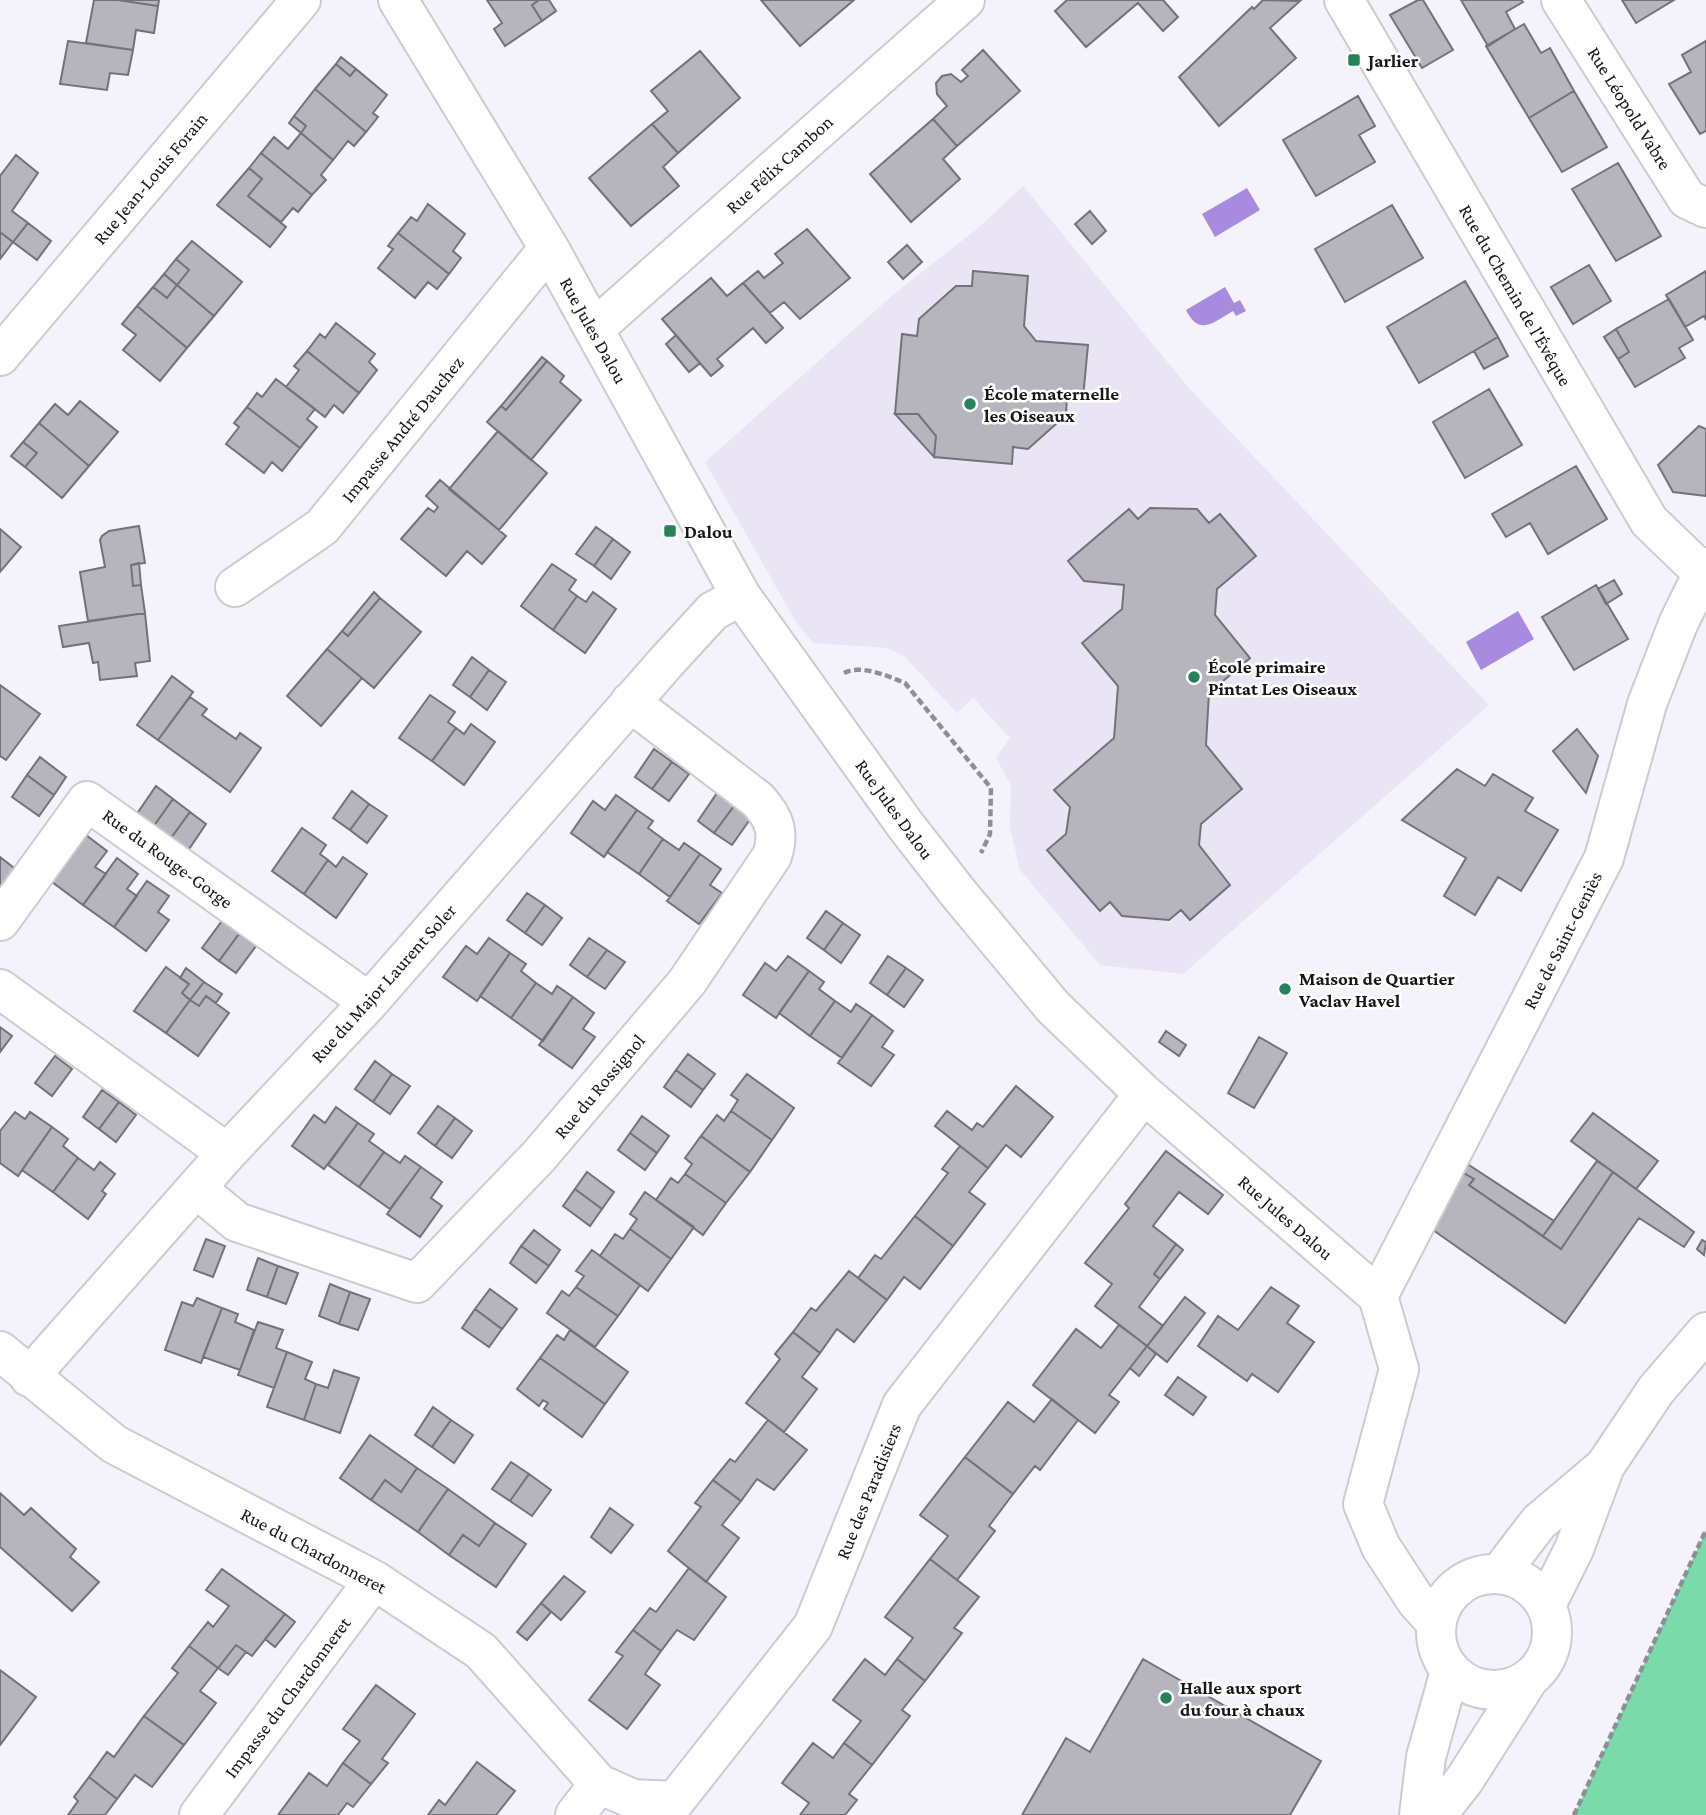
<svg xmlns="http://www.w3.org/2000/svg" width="1706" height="1815" font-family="'Crimson Pro',serif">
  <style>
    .built { fill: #e9e5f4 }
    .green { fill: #7adaa9 }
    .water { fill: #a88bde }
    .building { fill: #b6b4bc; stroke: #747279; stroke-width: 2 }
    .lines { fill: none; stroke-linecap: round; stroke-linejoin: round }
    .minor-casing { stroke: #cdcbd2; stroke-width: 42 }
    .path { stroke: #908e94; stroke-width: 4.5; stroke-dasharray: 7 3.5; stroke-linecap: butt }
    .minor { stroke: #fff; stroke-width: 38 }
    .poi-dot { fill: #25835a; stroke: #fff; stroke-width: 2.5 }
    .labels { text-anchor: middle; stroke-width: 5; stroke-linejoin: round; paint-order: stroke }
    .poi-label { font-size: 19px; font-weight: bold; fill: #161518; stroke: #fff; text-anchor: start }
    .street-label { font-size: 19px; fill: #161518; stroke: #fff }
  </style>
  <rect width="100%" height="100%" fill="#f4f2fa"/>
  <path class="built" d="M1023,186L1188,387L1489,705L1183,974L1100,965L1020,870L1010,828L1011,785L996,758L1010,738L973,698L957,713L905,657L888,648L813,643L796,622L705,462L895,293L977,229Z"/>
  <path class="green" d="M1706,1530V1815H1574Z"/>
  <path class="water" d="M1247,188L1260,210L1215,237L1202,214Z
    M1225,287L1234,303L1240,300L1246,311L1236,316L1233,311C1214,322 1199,337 1186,310Z
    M1518,611L1534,639L1481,670L1466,642Z"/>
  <path class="building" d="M94,0H118L158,6L154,33L136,30L133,50L86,43Z
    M118,0H159L158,6Z
    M487,0H539L532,5L542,21L505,46L494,29L502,23Z
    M539,0H549L556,11L542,21L532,5Z
    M761,0H854L800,46Z
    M1067,0H1163L1178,17L1163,31L1138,3L1086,47L1055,11Z
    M1263,0L1300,1L1270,28L1296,58L1219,126L1179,77L1252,7L1254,9Z
    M1418,0H1423L1453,50L1422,68L1390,15Z
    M1461,0H1521L1523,2L1506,12L1515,29L1488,46Z
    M1622,0H1674L1636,23Z
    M1524,24L1541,53L1550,48L1574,91L1529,118L1486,46Z
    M68,41L133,50L128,75L110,73L107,90L60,84Z
    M1706,41V131L1700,134L1669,84L1691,72L1682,55Z
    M983,50L1020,91L957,146L933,119L947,106L937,94L936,83L942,76L951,74L961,82L968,76L962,70Z
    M700,51L740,98L678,153L652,124L668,111L651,91Z
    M341,57L356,69L350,76L336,64Z
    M336,64L350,76L356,69L387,95L373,113L378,117L366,132L315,89Z
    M315,89L366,132L354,146L348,141L333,160L301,133L306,126L294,116Z
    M1574,91L1607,147L1562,172L1529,118Z
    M1358,96L1375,126L1359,135L1375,162L1316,196L1283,140Z
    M294,116L306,126L301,133L289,123Z
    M933,119L957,146L943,159L960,179L911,222L870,174Z
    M652,124L678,153L663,167L679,186L631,226L589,178Z
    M301,133L333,160L321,175L326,180L312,195L261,153L274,137L288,149Z
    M261,153L312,195L298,212L293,208L281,222L248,196L262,179L249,168Z
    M16,155L38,173L12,211L28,223L13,242L0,232V176Z
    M1618,163L1661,236L1616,261L1572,189Z
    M249,168L262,179L248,196L286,227L270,247L217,205Z
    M428,204L465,234L453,251L461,258L449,274L398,233L411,217L417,221Z
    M1392,205L1423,258L1345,302L1315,249Z
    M1090,211L1106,231L1092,244L1075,224Z
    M28,223L51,241L37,260L13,242Z
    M807,229L850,278L800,319L784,302L770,313L743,283L758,271L764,278L783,263L775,254Z
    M0,232L13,242L0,259Z
    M398,233L449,274L437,289L428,282L415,298L378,268L393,249L388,246Z
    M192,241L242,282L214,316L177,285L189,270L176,259Z
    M907,245L922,262L903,279L888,262Z
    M176,259L189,270L177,285L164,274Z
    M1589,265L1611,301L1573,324L1551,287Z
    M973,271L1028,276L1024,326L1036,341L1088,345L1083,398L1067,396L1066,415L1028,449L1013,447L1012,464L934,457L936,436L918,414H895L902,334L917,336L919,319L956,286H972Z
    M1706,271V320L1704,316L1685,327L1666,295Z
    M164,274L177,285L167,298L153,287Z
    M711,278L727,296L743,283L783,328L766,343L753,328L717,359L723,366L711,376L662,319Z
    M1465,281L1498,337L1419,383L1387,327Z
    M177,285L214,316L187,348L137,306L153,287L167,298Z
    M1669,299L1693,340L1679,348L1685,358L1635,387L1618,359L1629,352L1616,329Z
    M137,306L187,348L160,381L123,350L136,335L122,324Z
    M336,323L375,354L369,362L377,370L359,393L307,351L320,334L325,338Z
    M1616,329L1629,352L1618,359L1604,337Z
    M676,335L700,363L689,372L666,344Z
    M1498,337L1508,356L1484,369L1474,351Z
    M307,351L359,393L343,413L334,405L325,417L286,387L299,370L294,366Z
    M542,357L547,361L506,410L501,406Z
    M547,361L564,376L560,382L581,400L531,460L487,422L501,406L506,410Z
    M276,379L315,409L307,419L317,427L300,448L247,407L257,393L262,397Z
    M1489,389L1522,445L1465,478L1433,422Z
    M80,401L118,432L89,466L39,423L55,404L68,415Z
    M247,407L300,448L282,471L272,462L264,473L226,444L239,427L234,423Z
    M895,414H918L936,436L934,457Z
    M39,423L89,466L62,498L25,467L37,453L23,442Z
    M1699,426L1706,429V496L1673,492L1658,465Z
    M498,431L547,473L499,530L449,489Z
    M23,442L37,453L25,467L11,456Z
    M1576,466L1607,519L1548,554L1530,523L1506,537L1492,514Z
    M440,480L506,536L482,564L467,551L446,576L401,539L428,508L434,512L438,507L426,496Z
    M1150,508L1197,509L1209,523L1220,514L1256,556L1217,589L1215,615L1250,658L1209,693L1206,745L1242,789L1201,824L1199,845L1230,885L1190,920L1181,910L1169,920L1122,916L1110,902L1100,911L1047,850L1066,834L1070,807L1054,790L1114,738L1118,686L1082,643L1122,609L1124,585L1084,581L1068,561L1129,509L1138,519Z
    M139,526L145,563L131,565L133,586L141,585L145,613L88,621L80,572L105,567L100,540L102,536L109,531Z
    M596,527L613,539L594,566L576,554Z
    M0,529L21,547L0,572Z
    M613,539L630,552L611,579L594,566Z
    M139,563L141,585L133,586L131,565Z
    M552,564L576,580L569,590L577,596L553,630L521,606Z
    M1614,580L1622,594L1606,604L1598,589Z
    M1596,585L1628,639L1574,670L1542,617Z
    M374,592L380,598L348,636L342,631Z
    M593,592L616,609L585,653L553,630L577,596L586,602Z
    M380,598L421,632L374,688L327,649L342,631L348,636Z
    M145,613L150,661L135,663L137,676L100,680L98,662L93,663L89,643L63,647L59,626Z
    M327,649L362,678L321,726L287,696Z
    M472,657L489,670L470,697L453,685Z
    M489,670L506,682L487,710L470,697Z
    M172,676L193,692L158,740L137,725Z
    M0,685L40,714L6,760L0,756Z
    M430,695L455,712L448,722L456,728L432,761L399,738Z
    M190,697L207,709L202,715L236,739L240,733L261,748L230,792L158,740Z
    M471,724L495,742L464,785L432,761L456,728L464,734Z
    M1577,729L1598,756L1586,793L1553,751Z
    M654,749L672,762L652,789L635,777Z
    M40,757L66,777L54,795L27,775Z
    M672,762L689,774L669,801L652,789Z
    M1457,769L1485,786L1493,774L1533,798L1525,811L1558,830L1521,891L1498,877L1475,915L1444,896L1466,858L1402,820Z
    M27,775L54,795L39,816L12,797Z
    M156,786L173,799L151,830L134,818Z
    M352,791L369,804L350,830L333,818Z
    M717,793L734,806L714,833L698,821Z
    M616,795L637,810L604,857L571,833L593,801L605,810Z
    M173,799L190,812L168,842L151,830Z
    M369,804L387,816L367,843L350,830Z
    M734,806L751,818L732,845L714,833Z
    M637,810L653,821L648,828L663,839L639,874L607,852Z
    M190,812L206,824L185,855L168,842Z
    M302,828L326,845L320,854L328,860L304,894L272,871Z
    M86,835L107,851L95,867L106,874L83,905L52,882Z
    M663,839L679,850L684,843L700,854L670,897L639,874Z
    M700,854L721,869L710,885L722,893L699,924L667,901Z
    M0,857L18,871L6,888L0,884Z
    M343,857L367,874L336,918L304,894L328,860L336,867Z
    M117,858L138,874L127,889L137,896L114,927L83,905Z
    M147,881L169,896L158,912L169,920L146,951L114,927Z
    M527,893L545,905L525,933L507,920Z
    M545,905L562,918L542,945L525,933Z
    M826,911L843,923L824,950L807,938Z
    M222,921L239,934L219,961L202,948Z
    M843,923L860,935L841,963L824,950Z
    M239,934L256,946L236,973L219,961Z
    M489,938L510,953L477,1001L443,977L466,946L477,954Z
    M589,938L607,950L587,977L570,965Z
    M607,950L625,962L605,989L587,977Z
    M510,953L526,964L521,971L536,983L511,1018L480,996Z
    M788,956L809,971L776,1018L743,995L765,963L776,971Z
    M888,956L906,968L887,995L870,983Z
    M166,967L189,984L182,993L190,1000L166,1033L134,1011Z
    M186,968L204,982L190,1000L182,993L189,984L180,978Z
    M906,968L923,980L904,1007L887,995Z
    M809,971L824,982L819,989L835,1001L810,1036L779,1013Z
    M204,982L222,994L216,1003L206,996L199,1006L190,1000Z
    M536,983L552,994L557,986L573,997L543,1041L511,1018Z
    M206,996L229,1013L198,1056L166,1033L190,1000L199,1006Z
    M573,997L594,1013L583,1029L595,1037L572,1068L539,1045Z
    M835,1001L851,1012L856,1004L872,1015L842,1058L810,1036Z
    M872,1015L893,1031L882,1047L894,1055L871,1086L838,1063Z
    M0,1027L12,1036L0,1052Z
    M1166,1031L1186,1045L1179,1056L1159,1042Z
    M1259,1037L1287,1053L1254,1108L1228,1093Z
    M688,1054L715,1074L703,1090L676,1070Z
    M55,1056L72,1069L52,1096L35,1083Z
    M375,1061L392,1074L373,1102L355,1089Z
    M676,1070L703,1090L691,1107L664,1087Z
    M392,1074L410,1086L390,1114L373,1102Z
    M747,1074L794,1108L772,1140L731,1111L738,1100L731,1095Z
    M1016,1086L1053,1117L1021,1157L1006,1145L988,1168L935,1126L947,1111L972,1130L977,1123L983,1127Z
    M102,1090L119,1102L99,1129L83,1117Z
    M119,1102L136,1115L116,1142L99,1129Z
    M438,1106L455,1118L435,1146L418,1133Z
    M336,1107L358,1123L324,1169L292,1146L314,1115L325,1123Z
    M731,1111L772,1140L750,1172L701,1136L717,1115L724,1121Z
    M15,1112L25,1119L30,1112L52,1127L18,1176L0,1163V1131Z
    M1593,1113L1658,1161L1636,1189L1571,1141Z
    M642,1116L669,1136L657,1153L630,1133Z
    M455,1118L472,1131L452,1158L435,1146Z
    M358,1123L374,1134L369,1141L384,1152L359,1187L328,1165Z
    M52,1127L68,1139L63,1146L78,1158L53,1192L22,1170Z
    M630,1133L657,1153L645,1170L618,1150Z
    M701,1136L750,1172L726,1203L685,1174L692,1164L685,1158Z
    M960,1146L988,1168L969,1192L985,1204L953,1246L915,1216L948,1173L942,1169Z
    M1166,1151L1223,1195L1208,1214L1179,1192L1153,1226L1176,1244L1154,1274L1160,1279L1139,1307L1163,1326L1147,1346L1095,1306L1112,1284L1085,1263L1129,1208L1125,1204Z
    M384,1152L400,1163L405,1156L421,1167L390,1209L359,1187Z
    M78,1158L94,1170L100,1162L115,1174L102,1191L106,1194L88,1219L53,1192Z
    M1597,1161L1613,1172L1561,1249L1543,1236Z
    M1466,1163L1554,1221L1543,1236L1469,1185L1474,1179L1462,1172Z
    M421,1167L442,1182L431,1198L442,1206L420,1237L387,1214Z
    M587,1172L614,1192L602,1209L575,1189Z
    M1462,1172L1474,1179L1469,1185L1561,1249L1613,1172L1694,1232L1684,1247L1639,1218L1565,1323L1433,1230Z
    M685,1174L726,1203L703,1235L656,1200L671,1178L678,1183Z
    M575,1189L602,1209L590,1226L563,1206Z
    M645,1192L694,1227L671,1259L630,1229L637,1219L630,1214Z
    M915,1216L953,1246L920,1289L904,1277L887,1300L858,1278L875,1255L881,1259Z
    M630,1229L671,1259L648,1291L600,1256L615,1234L623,1239Z
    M534,1230L560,1250L549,1266L521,1246Z
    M206,1239L225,1246L213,1277L194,1270Z
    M1702,1240L1706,1242L1704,1255L1697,1249Z
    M1176,1244L1183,1250L1160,1279L1154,1274Z
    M521,1246L549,1266L536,1283L510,1263Z
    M592,1250L640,1285L618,1316L576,1287L584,1276L576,1271Z
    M258,1258L278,1266L267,1297L247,1290Z
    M278,1266L298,1273L286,1304L267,1297Z
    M849,1271L887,1300L854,1342L837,1329L820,1353L793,1332L811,1308L816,1311Z
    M330,1284L350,1292L339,1324L319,1316Z
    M576,1287L618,1316L595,1347L547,1313L562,1291L569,1296Z
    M1271,1287L1299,1306L1287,1323L1314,1342L1278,1392L1252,1374L1247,1381L1198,1346L1218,1316L1238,1330Z
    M490,1289L517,1309L502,1329L475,1309Z
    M350,1292L370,1299L358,1330L339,1324Z
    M1185,1297L1205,1313L1167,1362L1147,1346Z
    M197,1298L222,1308L201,1363L165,1350L182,1302L193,1306Z
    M222,1308L238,1314L235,1322L254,1330L240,1370L203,1357Z
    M475,1309L502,1329L489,1347L462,1328Z
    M258,1322L283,1330L276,1348L287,1352L274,1388L238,1375Z
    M1119,1325L1147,1346L1109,1395L1119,1402L1095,1433L1033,1385L1076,1329L1101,1348Z
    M570,1330L628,1372L605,1404L540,1358L557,1335L564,1340Z
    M793,1332L820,1353L802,1377L817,1389L784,1432L746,1403L780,1359L775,1354Z
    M1147,1346L1156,1354L1139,1376L1130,1368Z
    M287,1352L312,1362L305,1379L316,1384L304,1420L267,1407Z
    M540,1358L605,1404L582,1437L544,1409L548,1403L543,1400L539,1406L517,1389Z
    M334,1370L359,1378L340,1433L304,1420L316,1384L328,1388Z
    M1178,1377L1206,1397L1193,1415L1165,1395Z
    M1052,1399L1078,1420L1040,1470L1035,1466L1013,1494L965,1457L1008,1402L1034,1422Z
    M433,1407L451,1420L432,1447L415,1435Z
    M451,1420L473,1435L454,1463L432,1447Z
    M768,1420L807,1450L774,1490L757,1479L741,1501L713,1480L730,1459L735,1462Z
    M370,1435L417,1468L401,1492L385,1480L371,1500L340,1478Z
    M965,1457L1013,1494L989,1526L995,1531L957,1580L930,1559L948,1536L920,1515Z
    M511,1462L529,1474L510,1501L492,1489Z
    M417,1468L448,1489L418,1532L371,1500L385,1480L401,1492Z
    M529,1474L551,1490L532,1516L510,1501Z
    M713,1480L741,1501L722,1525L739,1538L706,1582L668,1551L701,1507L695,1503Z
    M448,1489L495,1523L479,1546L463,1535L449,1555L418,1532Z
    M0,1493L24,1515L31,1508L76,1549L70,1557L99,1582L72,1611L0,1547Z
    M610,1508L633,1525L611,1553L591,1537Z
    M495,1523L526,1544L496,1587L449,1555L463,1535L479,1546Z
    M930,1559L979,1597L954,1628L962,1633L925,1681L897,1659L913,1638L885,1617Z
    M689,1568L726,1597L694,1640L677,1630L661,1651L633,1630L650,1608L656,1612Z
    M222,1569L285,1614L252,1656L236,1645L218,1668L189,1646L208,1622L213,1627L229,1606L206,1590Z
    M564,1576L585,1592L561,1620L541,1603Z
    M541,1603L551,1612L527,1640L517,1632Z
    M285,1614L295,1622L275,1647L265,1639Z
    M633,1630L661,1651L645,1674L660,1685L627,1729L589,1700L623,1656L616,1652Z
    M236,1645L246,1652L228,1675L218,1668Z
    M189,1646L218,1668L200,1691L216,1703L184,1745L144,1716L178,1673L172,1668Z
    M865,1659L885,1675L897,1659L925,1681L902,1710L910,1716L872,1765L844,1743L861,1721L833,1700Z
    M1143,1659L1321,1761L1290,1815H1022L1066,1738L1090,1752Z
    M0,1670L36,1697L0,1745Z
    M376,1685L415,1714L382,1759L388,1763L371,1784L343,1763L360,1741L343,1729Z
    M144,1716L184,1745L152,1787L135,1775L117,1799L89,1777L107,1752L114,1757Z
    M813,1743L833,1758L844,1743L872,1765L849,1794L857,1800L845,1815H800L809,1803L782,1783Z
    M477,1762L515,1791L496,1815H428L439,1800L445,1805Z
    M343,1763L371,1784L353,1807L347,1803L338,1815H278L309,1773L327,1786Z
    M89,1777L117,1799L105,1815H68L78,1801L74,1797Z"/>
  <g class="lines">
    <defs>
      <path id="minor" d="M398,0L549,248L741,596L906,826L959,894L1053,1007L1144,1094L1378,1296L1399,1369L1363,1504L1381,1547L1417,1602L1436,1623
        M1344,0L1649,521L1706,576
        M1561,0L1687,199L1706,208
        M594,329L965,0
        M0,356L301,0
        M235,587L322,527L549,248
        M0,921L87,801L369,1002
        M0,989L227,1153
        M196,1188L237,1222L417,1283L539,1156L687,982L772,856C780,832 774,818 758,800L630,702
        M1378,1296L1604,858L1647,704L1678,624L1706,567
        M0,1351L114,1444L374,1580L481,1651L599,1784
        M29,1377L227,1153L369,1002L667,661L713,611L741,596
        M1436 1632a58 58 0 1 1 116 0a58 58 0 1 1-116 0Z
        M1499,1574L1539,1522L1604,1467
        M1546,1605L1574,1549L1605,1466L1656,1390L1706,1332
        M199,1815L374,1580
        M575,1815L599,1784L633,1799L675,1801L813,1626L902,1405L1144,1094
        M1419,1815L1426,1757L1450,1671
        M1437,1815L1465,1779L1528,1680"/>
    </defs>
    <use href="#minor" class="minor-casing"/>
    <path class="path" d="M844,673C861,664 888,676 905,683L991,788L990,834L981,853
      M1574,1815L1706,1530"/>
    <use href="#minor" class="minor"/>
  </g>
  <g class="poi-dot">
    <rect x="1347" y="53" width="14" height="14" rx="3.5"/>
    <circle cx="970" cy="404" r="7"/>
    <rect x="663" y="524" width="14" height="14" rx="3.5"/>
    <circle cx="1194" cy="677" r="7"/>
    <circle cx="1285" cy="989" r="7"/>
    <circle cx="1166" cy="1698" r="7"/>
  </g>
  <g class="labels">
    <g class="poi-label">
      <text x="1368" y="67">Jarlier</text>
      <text x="984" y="400">École maternelle<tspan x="984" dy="22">les Oiseaux</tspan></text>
      <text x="684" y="538">Dalou</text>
      <text x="1208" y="673">École primaire<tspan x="1208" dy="22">Pintat Les Oiseaux</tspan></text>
      <text x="1299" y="985">Maison de Quartier<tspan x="1299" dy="22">Vaclav Havel</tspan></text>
      <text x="1180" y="1694">Halle aux sport<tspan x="1180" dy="22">du four à chaux</tspan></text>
    </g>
    <g class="street-label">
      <text transform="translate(1630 108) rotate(58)" y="7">Rue Léopold Vabre</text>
      <text transform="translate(779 164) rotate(-42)" y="7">Rue Félix Cambon</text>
      <text transform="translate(150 178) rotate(-50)" y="7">Rue Jean-Louis Forain</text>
      <text transform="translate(1516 295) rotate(60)" y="7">Rue du Chemin de l'Évêque</text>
      <text transform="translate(594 330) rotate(61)" y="7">Rue Jules Dalou</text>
      <text transform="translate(402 429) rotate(-51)" y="7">Impasse André Dauchez</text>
      <text transform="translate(895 809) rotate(54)" y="7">Rue Jules Dalou</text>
      <text transform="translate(168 858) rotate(36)" y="7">Rue du Rouge-Gorge</text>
      <text transform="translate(1562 940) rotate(-63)" y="7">Rue de Saint-Geniès</text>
      <text transform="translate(383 983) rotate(-48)" y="7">Rue du Major Laurent Soler</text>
      <text transform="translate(599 1086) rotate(-50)" y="7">Rue du Rossignol</text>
      <text transform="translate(1286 1217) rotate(41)" y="7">Rue Jules Dalou</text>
      <text transform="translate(868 1491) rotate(-68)" y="7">Rue des Paradisiers</text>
      <text transform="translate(314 1550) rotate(28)" y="7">Rue du Chardonneret</text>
      <text transform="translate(287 1697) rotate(-53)" y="7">Impasse du Chardonneret</text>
    </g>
  </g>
</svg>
